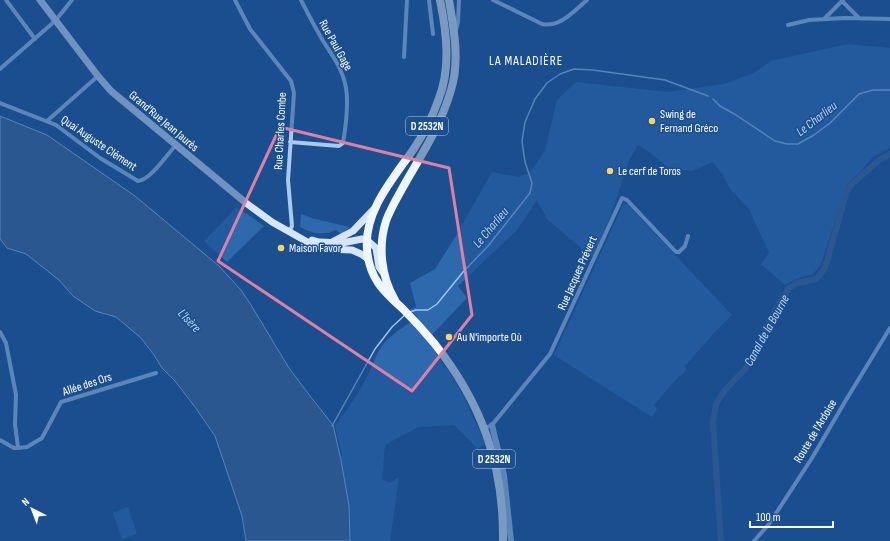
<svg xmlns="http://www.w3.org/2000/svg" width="890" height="541" font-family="'Sofia Sans Condensed',sans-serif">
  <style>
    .green { fill: #2e69ad }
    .water { fill: #3c6290; stroke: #9cc4f0 }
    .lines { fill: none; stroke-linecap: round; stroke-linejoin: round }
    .stream { stroke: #9cc4f0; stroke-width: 1.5 }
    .canal { stroke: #3c6290; stroke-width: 6 }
    .minor { stroke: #a9c9ee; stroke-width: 4 }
    .tertiary { stroke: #a9c9ee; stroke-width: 6 }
    .secondary { stroke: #d6e6fa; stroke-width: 7 }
    .primary { stroke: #f0f6ff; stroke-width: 8 }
    .marked { fill: none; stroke: #dd80a5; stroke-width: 3; stroke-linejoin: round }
    .poi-dot { fill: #ffd166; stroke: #1b4f8f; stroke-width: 1.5 }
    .labels { text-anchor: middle; stroke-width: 3; stroke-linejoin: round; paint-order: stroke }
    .shield { fill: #1b4f8f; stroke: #bbcadd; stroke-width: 1 }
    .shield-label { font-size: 11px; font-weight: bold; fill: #fff }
    .street-label { font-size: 12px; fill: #fff; stroke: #1b4f8f }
    .poi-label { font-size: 12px; fill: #fff; stroke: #1b4f8f; text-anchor: start }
    .neighbourhood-label { font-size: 13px; letter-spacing: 1px; fill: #fff; stroke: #1b4f8f }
    .water-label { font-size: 13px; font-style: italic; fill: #b5d3f5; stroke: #1b4f8f }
  </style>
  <rect width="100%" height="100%" fill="#1b4f8f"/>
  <path class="green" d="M847,44L890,48V148L873,157L860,172L847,184L820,266L812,275L800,277L785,285L761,264L769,253L749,209L731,190L723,175L713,162L692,171L669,168L648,151L638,145L629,160L609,220L593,258L547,219L537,200L517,230L458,286L467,298L428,339L444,367H446L460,389L485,443L478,449L454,425L418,427L385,445L382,479L390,483L399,477L390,541H350L349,506L341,460L342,454L335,426C348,409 360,391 370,371C375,360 377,350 386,341C395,332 407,324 418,318L410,309L416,307L410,283L435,269L454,239L492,172L518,177L530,173L545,151L557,100L576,82L667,92L724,84L754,73L771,61Z
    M627,204L732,315L714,333L685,366L686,370L682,375L679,376L654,405L657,409L652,417L554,355L623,205Z
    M237,207L264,226L227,262L204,241Z
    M301,214L315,219L350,227L341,234L336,230C323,236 313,234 300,227Z
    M128,507L137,534L122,539L113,513Z"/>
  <path class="water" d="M0,116L47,135L135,196L219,266L241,290L251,305L289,368L310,396L333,425L341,460L349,506L350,541H246L242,516L215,436L195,407L175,381L162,368L154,355L141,338L116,317L95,311L73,296L59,280L26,254L7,248L0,239Z"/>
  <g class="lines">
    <path class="stream" d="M713,99L720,106L736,115L775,141L787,144H798L814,135L830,123L859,94L873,90H890
      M410,312L416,310H428L437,304L463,272L488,246L530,193L532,183L525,162L522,141L525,122L535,99L547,83L560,74L574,69L593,70L665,80L708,96
      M332,426L375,349L392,327L405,315"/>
    <path class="canal" d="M721,541L713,422L716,404L725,390L745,369L758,349L773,314L789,288L797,283L816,279L823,271L827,262L845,197L850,186L879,160L890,154"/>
    <path class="minor" d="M6,0L35,39
      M235,0L250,29L291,81L294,93L288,180L292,226L289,232
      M429,0L433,34
      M493,0L542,24C560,28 574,11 587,0
      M842,1L859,18
      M824,19L843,0
      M788,25L809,20L844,18L890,19
      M456,30L458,22L459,0
      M404,57L407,0
      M0,69L55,21L72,0
      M0,103L56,125L100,158L138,181C150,180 167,155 175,146
      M47,121L98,76
      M290,142L339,146L343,143C346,125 349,105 346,88C343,70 333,56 323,41C315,27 308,14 301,0
      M0,332L6,343L16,395L15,424L18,448
      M485,428L492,425L550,354L622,198L627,200L676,252H679L685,246L688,236
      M0,440L14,448H18L27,447L42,438L61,402L156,373
      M754,541L769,524L812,458L846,400L890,328"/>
    <path class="tertiary" d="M492,425L504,475L511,541"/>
    <path class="secondary" d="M40,0L98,76L111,91L246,203L272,222L311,244L327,249L352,250L361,254L368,259
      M312,240L319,242L342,243L362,239L367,240L376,248L379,267L384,274
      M332,242L353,231L374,209"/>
    <path class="primary" d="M440,0C447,34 451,69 438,101C432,118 423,135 413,150C393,179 364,211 367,249C369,278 383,291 403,309C414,320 424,331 434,343C481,402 504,464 503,541
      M395,300C381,277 378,246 386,221C391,207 400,193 407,180C424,151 442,122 451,90C460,61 454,30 449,0"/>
  </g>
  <path d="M0 0H890V541H0ZM280,127L449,168L472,315L412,391L218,261Z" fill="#1b4f8f" fill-opacity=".55" fill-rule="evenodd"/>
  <path class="marked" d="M280,127L449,168L472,315L412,391L218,261Z"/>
  <g class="poi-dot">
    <circle cx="652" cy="121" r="4"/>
    <circle cx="610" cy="171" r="4"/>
    <circle cx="281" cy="248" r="4"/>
    <circle cx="449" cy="337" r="4"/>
  </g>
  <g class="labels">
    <g class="shield">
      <rect x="406" y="117" width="42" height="18" rx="3"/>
      <rect x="473" y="450" width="42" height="18" rx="3"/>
    </g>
    <g class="shield-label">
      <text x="427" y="130">D 2532N</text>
      <text x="494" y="463">D 2532N</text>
    </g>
    <g class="street-label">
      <text transform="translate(336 45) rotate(61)" y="4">Rue Paul Gage</text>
      <text transform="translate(164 121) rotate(40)" y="4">Grand'Rue Jean Jaurès</text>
      <text transform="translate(280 131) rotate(-87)" y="4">Rue Charles Combe</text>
      <text transform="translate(99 143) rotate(34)" y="4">Quai Auguste Clément</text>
      <text transform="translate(577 273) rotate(-66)" y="4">Rue Jacques Prévert</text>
      <text transform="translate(87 384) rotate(-18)" y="4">Allée des Ors</text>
      <text transform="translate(815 431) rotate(-59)" y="4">Route de l'Ardoise</text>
    </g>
    <g class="poi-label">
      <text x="660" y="118">Swing de<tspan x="660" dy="14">Fernand Gréco</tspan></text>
      <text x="618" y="175">Le cerf de Toros</text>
      <text x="289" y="252">Maison Favor</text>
      <text x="457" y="341">Au N'importe Où</text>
    </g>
    <g class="neighbourhood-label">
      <text x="526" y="65">LA MALADIÈRE</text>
    </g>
    <g class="water-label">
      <text transform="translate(816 118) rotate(-38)" y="5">Le Charlieu</text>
      <text transform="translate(490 227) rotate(-50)" y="5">Le Charlieu</text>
      <text transform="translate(190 320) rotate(47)" y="5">L'Isère</text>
      <text transform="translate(766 330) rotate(-61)" y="5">Canal de la Bourne</text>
    </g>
  </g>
  <g transform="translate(32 509) rotate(318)" stroke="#1b4f8f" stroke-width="3" paint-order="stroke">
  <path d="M0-3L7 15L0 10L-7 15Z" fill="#ffffff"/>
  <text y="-6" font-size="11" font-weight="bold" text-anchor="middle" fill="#ffffff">N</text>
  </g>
  <path d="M750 521v6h83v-6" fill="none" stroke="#ffffff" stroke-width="2"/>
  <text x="756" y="521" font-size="12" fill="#ffffff" stroke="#1b4f8f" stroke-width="3" paint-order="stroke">100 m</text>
</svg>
